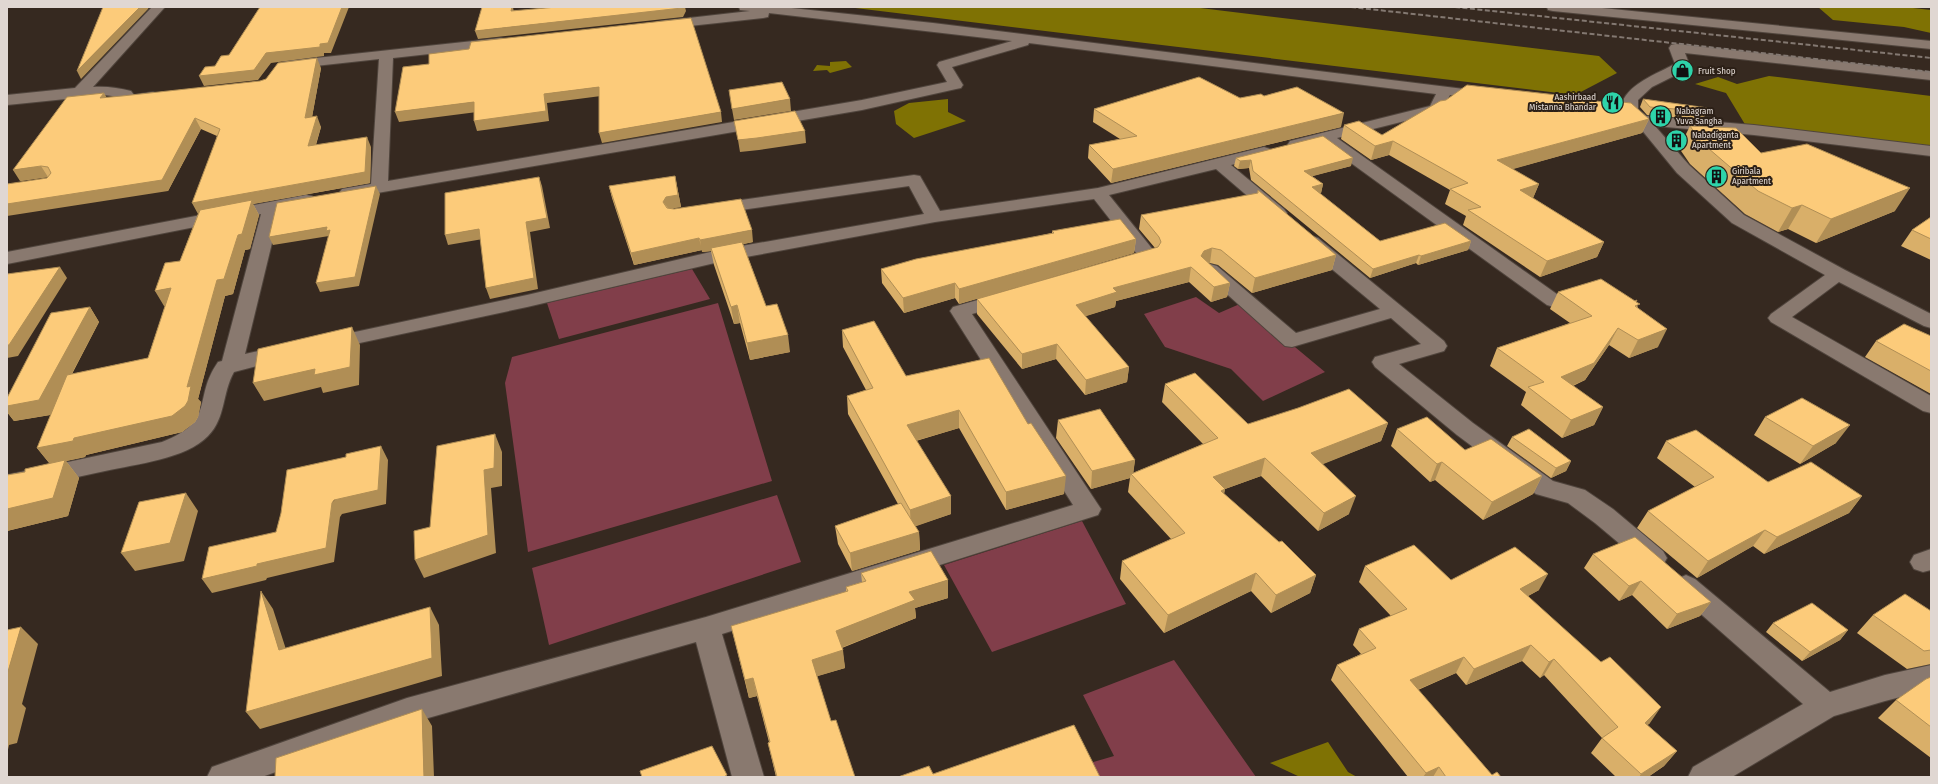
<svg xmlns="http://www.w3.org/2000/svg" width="1938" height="784" font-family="'Fira Sans Condensed',sans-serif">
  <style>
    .green { fill: #813e4a }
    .water { fill: #7f7204 }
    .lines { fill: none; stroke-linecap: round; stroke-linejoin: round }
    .minor-casing { stroke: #50453d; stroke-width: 2 }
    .minor { fill: #89796f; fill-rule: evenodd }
    .rail { stroke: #837871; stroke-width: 2; stroke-dasharray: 5 2.5; stroke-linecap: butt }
    .wall { fill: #d9af69 }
    .shaded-wall { fill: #b08e55 }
    .building { fill: #fccb7a; stroke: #b08e55 }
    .labels { text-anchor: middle; stroke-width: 4; stroke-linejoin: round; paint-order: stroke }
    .far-poi-label { font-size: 9px; fill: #e0d7d2; stroke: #2c2017; text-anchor: start }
  </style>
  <rect width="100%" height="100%" fill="#362920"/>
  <path class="green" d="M692,269L710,299L559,339L547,303Z
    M1196,297L1219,313L1242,303L1325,372L1263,401L1231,369L1165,347L1144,314Z
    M718,303L772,481L528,552L505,383L512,357Z
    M777,495L801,562L549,645L532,568Z
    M1082,521L1126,604L992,652L944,565Z
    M1174,660L1256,777H1099L1090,763L1114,756L1083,695Z"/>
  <path class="water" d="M847,7H1192L1599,56L1617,73L1575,95Z
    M1818,7H1904L1931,10V33L1904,27L1833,20Z
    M846,61L852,67L830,73L827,70L813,71L817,65L830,66V62Z
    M1769,76L1931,96V147L1746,126L1726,93L1695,84L1718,77L1737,84Z
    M948,99V112L966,121L914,138L896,124L894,111L909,103Z
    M1328,742L1348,772L1357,777H1300L1270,763Z"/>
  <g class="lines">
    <defs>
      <path id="minor" d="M152,7H165L93,87C106,86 119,88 131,91L134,95L153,92L158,94L161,97L158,100L127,105L122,103L119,97L105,95L7,105V95L75,88Z
        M739,7H782L933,23L1464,89L1466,92L1464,95H1450L1441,112L1337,138L1561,297L1564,301L1561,305L1554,307L1547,305L1322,142L1296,149L1290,147L1288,144L1290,141L1430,106L1436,94L1029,43L1028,45L952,67L963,85L961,88L956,89L862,110L348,198L342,197L339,193L342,189L371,184L379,59L288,69L283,68L281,65L283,62L288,61L501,38L506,39L508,42L506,45L501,46L393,58L388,181L862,100L947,82L937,65L939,62L1012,41L769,13L768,17L763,18L662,29L657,28L655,25L657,22L662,21L750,11L740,10Z
        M1547,7H1592L1931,41V49L1553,11L1548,10Z
        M1676,44L1931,72V80L1685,53L1690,66L1688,69L1652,87L1638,100V109L1646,116L1754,125L1931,146V156L1754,135L1655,126L1689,165L1744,215L1845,270L1931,314V328L1924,326L1839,282L1792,317L1931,396V413L1923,411L1771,322L1768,318L1771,314L1825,275L1732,223L1677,173L1636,123L1626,115L1604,112L1601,109L1604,106H1622C1623,86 1660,72 1675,64L1669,48L1671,45Z
        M1264,147L1270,149L1272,152L1270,155L1231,165L1284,209L1287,213L1284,217L1278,218L1272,217L1216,169L1109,195L1158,256L1156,260L1126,269L1119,267L1117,263L1119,259L1137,254L1094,199L935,222L719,262L527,307L327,350L320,349L317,344L320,339L327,338L527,295L719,250L924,214L909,186L713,214L707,213L704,209L707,205L713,204L914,175L920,176L940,211L1098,188Z
        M306,195L312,196L315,200L312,204L280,210L245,354L285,345L292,347L296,352L292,357L234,372C222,393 226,418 208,436C186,459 136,464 105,471C73,478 40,485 7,493V475L162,442C217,421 192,399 218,362L222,361L261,214L7,264V252Z
        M1311,236L1318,238L1444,341L1447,346L1444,351L1399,364L1473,423L1553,481L1585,490L1613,509L1663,551L1667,558L1663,565L1654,568L1645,565L1595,523L1568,503L1536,494L1457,435L1375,367L1372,362L1375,357L1421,344L1391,318L1292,347L1285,346L1200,270L1203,266L1210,264L1217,266L1296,333L1380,309L1304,246L1302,242L1304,238Z
        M1006,292L1013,294L1016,298L1013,302L972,314L1101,509L1098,515L722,634L764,777H732L696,642L407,724L262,777H207L212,767L407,698L706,617L1073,505L950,311L953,307Z
        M1931,549V570L1923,572L1914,569L1910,562L1914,555Z
        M1686,575L1695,579L1830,692L1885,675L1931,665V689L1885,701L1834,716L1732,777H1688L1693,767L1803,704L1677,593L1673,586L1677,579Z"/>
    </defs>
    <use href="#minor" class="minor-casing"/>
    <use href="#minor" class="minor"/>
    <path class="rail" d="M1351,7L1931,72
      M1455,7L1931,58"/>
  </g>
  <path class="wall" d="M321,68L312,117L321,127L316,145L371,147L370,183L253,204L259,215L250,249L245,250L233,294L225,296L198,399L201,402L198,417L195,422L182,432L86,455L85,457L66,461L79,478L68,516L7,531V475L25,472L50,464L37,448L54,407L50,415L14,421L7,412V398L90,307L99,322L72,374L148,358L165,306H164L180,261L198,214L217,136L201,129L168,191L47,178L48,177L20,181L104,93L106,98L260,81Z
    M1264,96L1341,127L1111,183L1088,158L1089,145L1120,139L1093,122L1094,109L1240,98Z
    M1643,99L1708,108L1705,116L1696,119L1647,115L1640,107Z
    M1649,119L1642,133L1512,169L1539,184L1533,198L1604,242L1597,257L1540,277L1463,225L1466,216L1445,204L1450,190L1389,155L1371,160L1341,139L1344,125L1382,135Z
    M1690,126L1761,153L1895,211L1816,243L1788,229L1778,232L1745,214L1690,164L1679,148Z
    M1236,158L1351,166L1312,176L1323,184L1321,193H1319L1380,241H1471L1468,250L1418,265L1416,263L1370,278L1251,180L1249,168L1238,169L1234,166Z
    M675,176L681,207L672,208L753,242L743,244L766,306L790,352L750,360L740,323L734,324L714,265L711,251L702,252V250L634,265L612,198L609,186Z
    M1258,190L1336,255L1332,270L1252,293L1218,265L1210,263H1208L1230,283L1227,297L1211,302L1189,282L1116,301L1115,307L1085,316L1129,367L1127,382L1085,395L1056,359L1022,369L977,314V299L1155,248L1139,229L1141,215L1257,194Z
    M1931,217V260L1901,246L1912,230Z
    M1052,231L1136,239L1134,253L959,304L955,298L904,313L882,283L881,269L1052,233Z
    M1558,292L1636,302L1638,308L1658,347L1629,358L1609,345L1585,380L1573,386L1603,407L1594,425L1562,438L1521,405L1526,392L1490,366L1497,348L1570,323L1550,309Z
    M842,330L906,376L989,358L1064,494L1006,510L959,428L916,441L951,496V514L915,526L919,532L920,550L852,571L838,544L835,526L898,504L848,414L847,396L866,390L843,347Z
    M1931,336V394L1865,357L1876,341Z
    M1165,384L1248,424L1388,423L1381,441L1322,464L1349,514L1318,531L1261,476L1225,489L1224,494L1316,575L1310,593L1271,613L1251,591L1164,633L1120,579L1122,561L1171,539L1128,492L1130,478L1091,489L1056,438L1058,420L1135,460L1133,473L1203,444L1162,402Z
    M1765,417L1836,443L1800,464L1754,435Z
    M1397,429L1465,450L1542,476L1533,494L1483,520L1435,480L1430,482L1391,446Z
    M1512,437L1571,461L1566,471L1551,478L1507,446Z
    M1666,441L1768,482L1862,496L1849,513L1764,554L1753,546L1697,578L1637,528L1648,511L1695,487L1657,458Z
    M1593,554L1711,602L1700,616L1667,629L1632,595L1619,601L1584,568Z
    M1365,566L1451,580L1539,590L1528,596L1650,723L1647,725L1677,751L1664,766L1648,777H1616L1591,753L1602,738L1544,675L1540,678L1522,661L1466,685L1456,673L1418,690L1492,775L1501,777H1408L1331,680L1337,665L1361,654L1353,645L1359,629L1391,616L1359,582Z
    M861,573L948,598L915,608L916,618L842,648L845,668L817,676L831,721L855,777H776L768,743L769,742L757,696L749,698L731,626L846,592V587L862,582Z
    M1931,611V664L1907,669L1857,633L1873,615Z
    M1773,623L1848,630L1840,640L1802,661L1766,632Z
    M1931,677V758L1878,718L1896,700Z"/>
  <path class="shaded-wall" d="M140,7H149L148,9L81,79L77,71Z
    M342,7H349L331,53H324V56L271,63L258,80L204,86L199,76L266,53L320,44Z
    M512,7H513L514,13L511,11Z
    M682,7H685L686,11L683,17L478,39L475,31Z
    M317,58L321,68L310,128L305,118Z
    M599,87L601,96L547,103L549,121L477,131L474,121L544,94Z
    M104,93L110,103L100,98Z
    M790,99L791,111L734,120L732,109Z
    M474,102L477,112L399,122L395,112Z
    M1708,108L1705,116L1696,119L1700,111Z
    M721,112L722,122L602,143L599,133Z
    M1344,113L1341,127L1111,183L1113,169Z
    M317,116L321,127L312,157L308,146Z
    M195,118L201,129L168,191L7,216V204Z
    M1649,119L1642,133L1492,175L1497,160Z
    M805,131L806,143L759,150L740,152L738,140Z
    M367,137L371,147L370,183L253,204L259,215L250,249L245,250L233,294L225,296L198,399L201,402L198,417L195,422L182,432L86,455L85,457L66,461L79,478L68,516L7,531V509L50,464L37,448L74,438L187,387L217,280L238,235L250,204L198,214L192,203Z
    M1393,141L1389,155L1371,160L1375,146Z
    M1353,158L1351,166L1302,179L1304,171Z
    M1251,160L1249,168L1238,169L1240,161Z
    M41,166L48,177L20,181L13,170Z
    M675,176L681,207L669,209L663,202Z
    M539,177L542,186L550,228L530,232L538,289L490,299L486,288L526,222Z
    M1323,184L1321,193L1310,196L1312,187Z
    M1539,184L1533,198L1520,190Z
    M376,186L380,194L359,286L320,292L316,283Z
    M1910,188L1895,211L1816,243L1831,219Z
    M1802,205L1788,229L1778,232L1792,208Z
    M327,227L330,230L329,236L273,245L269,237Z
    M479,229L483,239L448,245L445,235Z
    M752,230L753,242L712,251L711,248V251L702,252L700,240Z
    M699,238L702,250L634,265L631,253Z
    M1136,239L1134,253L959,304V289Z
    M1471,241L1468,250L1418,265L1421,256Z
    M1604,242L1597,257L1540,277L1547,261Z
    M1212,248L1210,263L1202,265L1201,256L1204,251Z
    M1336,255L1332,270L1252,293L1255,278Z
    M1419,255L1416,263L1370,278L1373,269Z
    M60,267L67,278L18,356L7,358V345Z
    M1191,267L1189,282L1116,301L1115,307L1074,320L1076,305L1113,288Z
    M955,283V298L904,313L903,298Z
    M1230,283L1227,297L1211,302L1214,287Z
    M171,288L180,304L164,306L155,291Z
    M737,305L740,323L734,324L731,307Z
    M90,307L99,322L50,415L14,421L7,412V406Z
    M352,327L360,345L359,385L323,393L321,387L264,401L253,383Z
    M1618,328L1609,345L1585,380L1553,394L1561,377Z
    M1667,329L1658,347L1629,358L1638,340Z
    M788,335L790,352L750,360L747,343Z
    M1057,344L1056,359L1022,369V354Z
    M1129,367L1127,382L1085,395L1086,380Z
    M1603,407L1594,425L1562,438L1571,420Z
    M959,410V428L908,443L907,425Z
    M1388,423L1381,441L1306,471L1311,453Z
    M1850,425L1836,443L1800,464L1813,446Z
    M495,434L502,452V486L491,488L496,553L424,578L415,560L484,470Z
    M381,446L388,460L386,504L342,514L340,517L334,562L267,578L266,580L212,593L202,579L257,564L332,503Z
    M1265,458L1261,476L1225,489L1221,507L1213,477Z
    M1135,460L1133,476L1131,474L1130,478L1091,489L1092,471Z
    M1571,461L1566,471L1551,478L1556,468Z
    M1442,462L1435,480L1430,482L1437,464Z
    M1066,476L1064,494L1006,510V492Z
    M1542,476L1533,494L1483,520L1492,502Z
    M186,493L198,511L184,561L135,571L121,553Z
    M951,496V514L911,528L910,510Z
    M1356,496L1349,514L1318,531L1324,513Z
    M1862,496L1849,513L1764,554L1777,537Z
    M1765,530L1753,546L1697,578L1708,561Z
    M919,532L920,550L852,571L850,553Z
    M1256,573L1251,591L1164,633L1168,615Z
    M1548,574L1539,590L1512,605L1520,589Z
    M1316,575L1310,593L1271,613L1276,595Z
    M948,580V598L915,608L916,618L838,649L836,631L909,592Z
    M1641,581L1632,595L1619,601L1629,586Z
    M261,591L273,609L292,668L279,650Z
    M1711,602L1700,616L1667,629L1677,614Z
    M430,607L439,625L442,676L260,729L246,712Z
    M21,627L38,644L22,704L26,708L17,743L9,745L7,754V675Z
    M1848,630L1840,640L1802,661L1810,652Z
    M1531,645L1522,661L1466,685L1474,669Z
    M843,650L845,668L815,677L812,660Z
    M1464,657L1456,673L1403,696L1410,680Z
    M1554,659L1544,675L1540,678L1549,662Z
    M753,678L757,696L749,698L745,680Z
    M1661,707L1650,723L1633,739L1645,723Z
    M422,709L432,726L434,777H424Z
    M1677,751L1664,766L1648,777H1639L1641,774Z
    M1439,767L1433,777H1423L1426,773Z"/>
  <path class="building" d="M103,7H140L77,71Z
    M260,7H342L328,43L320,44V47L266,53L254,70L199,76L205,67L215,66L221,56L229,55Z
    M482,7H512L511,11L557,7H682V8L475,31Z
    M691,18L721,112L599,133V87L544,94L546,111L474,121V102L395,112L403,67L429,64V54L469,49L471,42Z
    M317,58L305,118L317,116L308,146L367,137L365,172L192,203L220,129L195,118L162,180L7,204V184L47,178L51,173L48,167L41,166L13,170L67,97L104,93L100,98L122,96L260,81L266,79L278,63Z
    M1199,77L1240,98L1261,94L1264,96L1297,87L1344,113L1113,169L1089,145L1137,136L1094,109Z
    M782,82L790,99L732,109L729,90Z
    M1467,85L1557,95L1603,102L1604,100L1631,103L1649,119L1497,160L1539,184L1520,190L1604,242L1547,261L1468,210L1481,207L1450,189L1468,183L1393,141L1375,146L1344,125L1359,121L1382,135L1440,101L1446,100Z
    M1643,99L1708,108L1700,111L1650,107Z
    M795,111L805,131L757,138L738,140L734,121Z
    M1690,126L1736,128L1761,153L1807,144L1910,188L1831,219L1802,205L1792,208L1758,191L1701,142Z
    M1323,136L1353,158L1304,171L1323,184L1312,187L1380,241L1445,223L1471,241L1421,256L1419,255L1373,269L1253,171L1251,160L1240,161L1236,158Z
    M675,176L678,195L666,197L663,202L667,208L674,209L741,199L752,230L700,240L699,238L631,253L609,186Z
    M539,177L547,218L526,222L534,278L486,288L479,229L445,235V193Z
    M376,186L355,277L316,283L330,230L326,231L327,227L269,237L277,203Z
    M1258,190L1336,255L1255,278L1221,250L1212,248L1204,251L1201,256L1230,283L1214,287L1191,267L1113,288L1117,292L1076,305L1129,367L1086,380L1057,344L1022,354L977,299L1158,247L1161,242L1159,237L1141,215L1258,193Z
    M252,200L242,234L238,235L224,279L217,280L187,387L191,386L188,401L185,406L172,416L74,438L73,441L37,448L67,375L148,358L171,288L155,291L165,263L180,261L200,210Z
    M1931,217V239L1912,230Z
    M1120,219L1136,239L959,289L955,283L903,298L881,269L916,259L1054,233L1052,231Z
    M742,242L766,306L777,304L788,335L747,343L737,305L731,307L711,248Z
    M60,267L9,345H7V274Z
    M1601,279L1635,301L1637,300L1636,302L1640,304L1635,306L1667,329L1638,340L1618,328L1594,363L1561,377L1603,407L1571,420L1528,387L1544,382L1497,348L1592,316L1558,292Z
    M90,307L39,400L7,406V398L51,313Z
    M874,321L906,376L989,358L1028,424L1031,423L1066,476L1006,492L959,410L907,425L951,496L910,510L847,396L873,388L842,330Z
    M1904,324L1931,336V371L1876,341Z
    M352,327L350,367L314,375L315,369L253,383L258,349Z
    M1195,373L1248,424L1298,408L1349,389L1388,423L1311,453L1356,496L1324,513L1265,458L1213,477L1225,489L1221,491L1279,542L1282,541L1316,575L1276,595L1256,573L1168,615L1122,561L1185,533L1131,474L1218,438L1165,384Z
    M1802,398L1850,425L1813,446L1765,417Z
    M1100,409L1135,460L1092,471L1058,420Z
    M1427,417L1465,450L1491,439L1542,476L1492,502L1442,462L1437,464L1397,429Z
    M1529,429L1571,461L1556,468L1512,437Z
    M1696,430L1768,482L1811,462L1862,496L1777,537L1765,530L1708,561L1648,511L1714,477L1666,441Z
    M495,434L494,468L484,470L488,535L415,560L414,531L430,527L437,446Z
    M381,446L378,490L334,500L332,503L326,548L257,564V566L202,579L209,547L276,532L281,513L287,470L346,457V454Z
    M65,460L53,498L7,509V475L25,472V469Z
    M186,493L170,543L121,553L139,502Z
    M901,503L919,532L850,553L835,526Z
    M1635,537L1711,602L1677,614L1641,581L1629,586L1593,554Z
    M1414,545L1451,580L1515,547L1548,574L1520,589L1601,662L1610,657L1661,707L1645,723L1677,751L1641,774L1602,738L1618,727L1554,659L1549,662L1531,645L1474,669L1464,657L1410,680L1492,775L1497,772L1501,777H1446L1439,767L1426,773L1337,665L1376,648L1359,629L1407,609L1365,566Z
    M931,551L948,580L909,592L915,600L836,631L843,650L812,660L831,721L836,720L855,777H777L768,743L770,742L753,678L745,680L731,626L848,591L846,587L866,581L861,573Z
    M261,591L279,650L430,607L432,658L246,712Z
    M1905,594L1931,611V650L1924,651L1873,615Z
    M1812,603L1848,630L1810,652L1773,623Z
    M21,627L7,675V630Z
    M1931,677V727L1896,700L1926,679Z
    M422,709L424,777H275L276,758Z
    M1074,725L1100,777H898L929,766L933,774Z
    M712,746L727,775L724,777H642L640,771Z"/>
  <defs>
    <symbol id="shop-disc" viewBox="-11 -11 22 22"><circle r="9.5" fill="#2ed4aa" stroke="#2c2017"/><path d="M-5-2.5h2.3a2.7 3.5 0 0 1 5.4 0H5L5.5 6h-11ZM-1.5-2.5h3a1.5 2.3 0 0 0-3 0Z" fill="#111"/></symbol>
    <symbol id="restaurant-disc" viewBox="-11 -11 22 22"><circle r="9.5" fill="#2ed4aa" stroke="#2c2017"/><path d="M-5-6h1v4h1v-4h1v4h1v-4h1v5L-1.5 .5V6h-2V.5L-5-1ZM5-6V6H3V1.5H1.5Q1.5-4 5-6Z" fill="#111"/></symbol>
    <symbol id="building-disc" viewBox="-11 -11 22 22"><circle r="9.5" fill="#2ed4aa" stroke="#2c2017"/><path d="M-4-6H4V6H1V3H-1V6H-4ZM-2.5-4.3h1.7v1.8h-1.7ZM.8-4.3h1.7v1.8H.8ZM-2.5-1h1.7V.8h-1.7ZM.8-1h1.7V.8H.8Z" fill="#111"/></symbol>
  </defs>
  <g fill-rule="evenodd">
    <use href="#shop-disc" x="1670" y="58" width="25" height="25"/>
    <use href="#restaurant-disc" x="1600" y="90" width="25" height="25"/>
    <use href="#building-disc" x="1648" y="104" width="25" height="25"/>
    <use href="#building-disc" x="1664" y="128" width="25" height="25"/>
    <use href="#building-disc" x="1704" y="164" width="25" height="25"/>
  </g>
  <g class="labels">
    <g class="far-poi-label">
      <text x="1698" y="74">Fruit Shop</text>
      <text x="1596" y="100" text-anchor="end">Aashirbaad<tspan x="1596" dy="10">Mistanna Bhandar</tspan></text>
      <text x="1676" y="114">Nabagram<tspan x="1676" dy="10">Yuva Sangha</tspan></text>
      <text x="1692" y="138">Nabadiganta<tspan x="1692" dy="10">Apartment</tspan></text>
      <text x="1732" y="174">Giribala<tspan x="1732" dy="10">Apartment</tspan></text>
    </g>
  </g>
  <rect width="1938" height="784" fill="none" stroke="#e0d7d2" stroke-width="16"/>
</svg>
